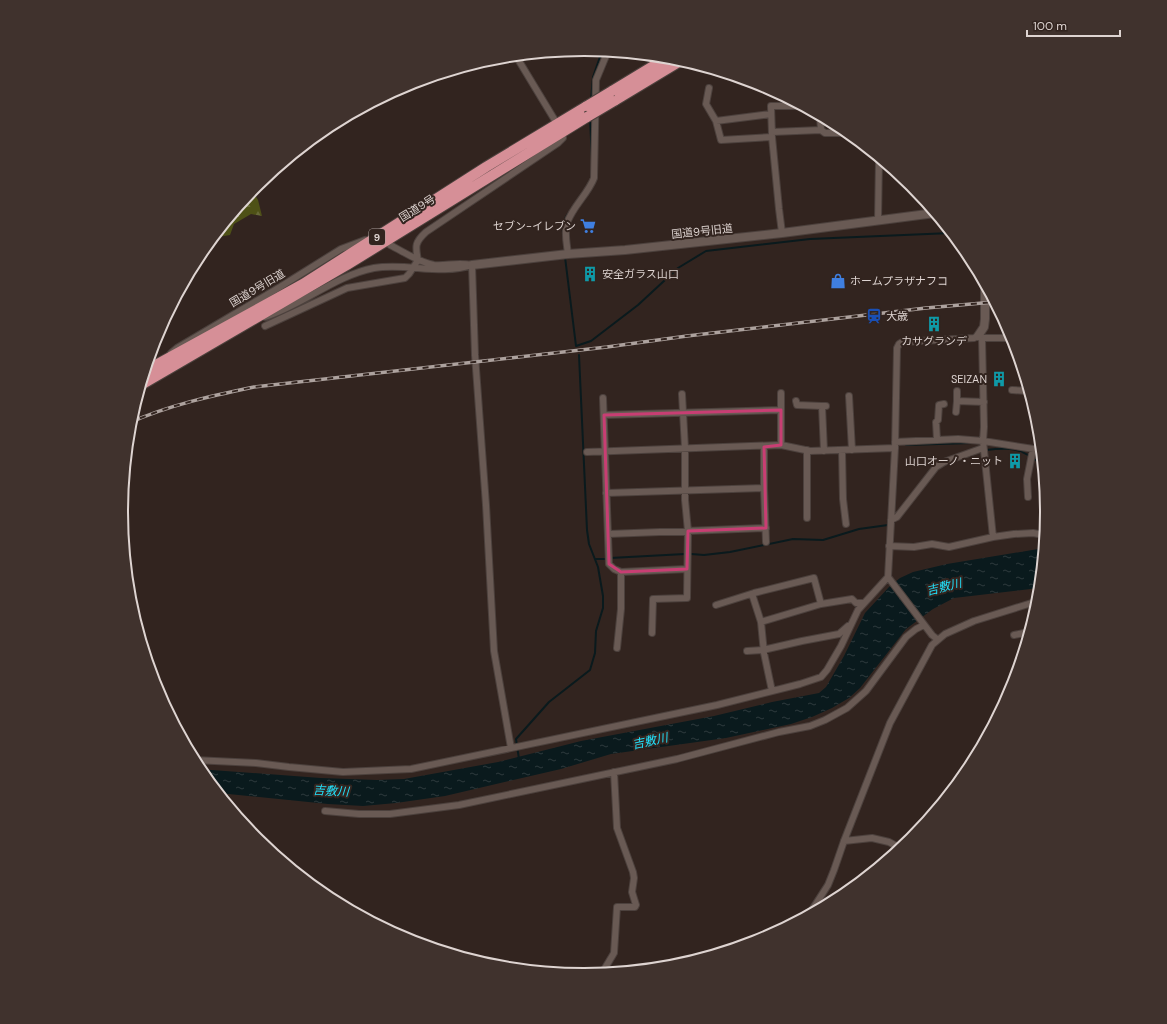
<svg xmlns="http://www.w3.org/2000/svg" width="1167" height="1024" font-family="'DM Sans','Noto Sans JP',sans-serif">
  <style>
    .forest { fill: url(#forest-firs) }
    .water { fill: url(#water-ripples) }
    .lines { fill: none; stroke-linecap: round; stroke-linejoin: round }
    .stream { stroke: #0a1a1d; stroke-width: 2 }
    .minor-casing { stroke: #4c413d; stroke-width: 8 }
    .tertiary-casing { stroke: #4c413d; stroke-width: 10 }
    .trunk-casing { stroke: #4c413d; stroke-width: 12 }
    .minor { stroke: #695a54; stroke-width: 6 }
    .tertiary { stroke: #695a54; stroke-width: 8 }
    .trunk { stroke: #d68f97; stroke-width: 10 }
    .rail-casing { stroke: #ada29e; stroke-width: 3.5 }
    .rail { stroke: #32241f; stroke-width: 2; stroke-dasharray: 6; stroke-linecap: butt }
    .trunk-bridge-casing { stroke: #4c413d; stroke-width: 12; stroke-linecap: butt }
    .trunk-bridge { stroke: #d68f97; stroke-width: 10 }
    .marked { fill: none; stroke: #c83e73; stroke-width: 3; stroke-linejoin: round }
    .labels { text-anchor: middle; stroke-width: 4; stroke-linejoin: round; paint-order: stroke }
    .shield { fill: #32241f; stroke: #aa9f9c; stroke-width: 1 }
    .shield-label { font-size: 10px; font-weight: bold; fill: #ded4d1 }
    .street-label { font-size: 11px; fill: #ded4d1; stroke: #32241f }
    .poi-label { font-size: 11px; fill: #ded4d1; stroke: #32241f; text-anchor: end }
    .water-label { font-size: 12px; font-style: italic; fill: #22e1fb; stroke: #32241f }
    .rim { fill: none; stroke: #ded4d1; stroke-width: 2 }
  </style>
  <defs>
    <pattern id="forest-firs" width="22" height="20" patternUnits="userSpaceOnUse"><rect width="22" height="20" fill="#4e5116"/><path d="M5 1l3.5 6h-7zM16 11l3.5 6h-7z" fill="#676937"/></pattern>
    <pattern id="water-ripples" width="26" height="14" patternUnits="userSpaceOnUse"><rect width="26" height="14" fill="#0a1a1d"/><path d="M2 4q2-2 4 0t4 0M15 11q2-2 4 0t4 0" fill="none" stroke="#2d3a3d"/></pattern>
  </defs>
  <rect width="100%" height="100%" fill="#32241f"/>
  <path class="forest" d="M252,190L258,200L262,216L251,214L234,224L230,235L218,237L213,243H208Z"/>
  <path class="water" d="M1043,546L1039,588L954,598L933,609L906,629L860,688L849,698L832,708L812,717L791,724L726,738L611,754L561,769L445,796L396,803L363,806L328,804L218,793L198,769L321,778L377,780L404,779L498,762L581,741L714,716L772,702L819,693L826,687L844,656L865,613L889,587L900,578L913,572L947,564L1038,549Z"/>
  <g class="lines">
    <path class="stream" d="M591,100L593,77L602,51
      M590,118L592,160
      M563,233C562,223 565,217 571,210
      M565,257L576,346L591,341L638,305L678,268L706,251L810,239L951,233
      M906,445L972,443
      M986,450C1002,448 1016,447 1030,456
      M1034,459L1042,464
      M691,554L704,555L730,552L793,539L823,540L859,529L888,525
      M610,558L685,554
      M595,559H606
      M519,759L516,739L549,702L590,670L595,653L596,631L603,608V596L598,567L589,544L587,530L579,355"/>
    <defs>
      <path id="minor" d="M709,88L706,104L716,121L721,140L772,137L779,209L782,233
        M716,121L771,114
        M821,130L825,133H848
        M772,132L821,130L820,116
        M772,135L771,106H802
        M878,221L879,158
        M390,245C404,252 418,262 434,265C447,266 457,262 472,265
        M568,254C567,245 564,232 567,223C573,206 588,194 594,178L596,80L608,51
        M472,265L475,355L486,505L494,651L511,748
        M265,317C303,305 334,276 374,268C406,262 440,276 472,265
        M265,326L347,288L405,278L409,274L418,260C415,246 415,242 426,232L558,143L563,138L562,132L516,56
        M982,338L984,427L983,441L993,537
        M171,353L177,348L280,287L341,249L365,240
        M1012,390L1028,391
        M957,391V401L984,402
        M781,393V445
        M849,396L852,450
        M603,398L609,564L614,569L621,572V609L617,648
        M796,401L797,405L822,406
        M956,412L957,401
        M604,415L781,410
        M937,440L936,422L938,420L939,405L944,404
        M895,442L958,439L983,441L1040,450
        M764,447V488L766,542
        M807,450V518
        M842,450L843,499L846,524
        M824,451L822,406H826
        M587,452L781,445L810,451L895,448
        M606,493L764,488
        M1028,497L1027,479L1033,449
        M891,520L897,517L936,467L944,462L983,448
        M608,534L766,528
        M889,546L914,547L932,544L949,547L993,537L1014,534L1033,533L1044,535
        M621,572L687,569
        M752,594L761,622
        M716,605L754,593L814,578L821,604
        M652,633L653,599L687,598L688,531L685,500V448L682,394
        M1014,635L1029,632
        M937,639L932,635L888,577L895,448L897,348L899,344L902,342L974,338L978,336L982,338H1012
        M747,651L763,650L802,641L839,634L848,626
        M772,691L764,653L761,622L821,604L852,599L856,603H864
        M194,760L256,763L289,767L343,772L411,769L717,705L800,684L821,677L827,670L841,646L858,610L888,577
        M325,811L359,814H390L459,805L677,759L779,732L810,726L825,720L847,708L866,691L906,637L916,629L924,625
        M844,841L872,838L889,842L900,848
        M810,913L828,885L834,870L844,841L890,723L932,645L945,634L974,621L1038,601
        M602,973L614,953L617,907H635L636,905L632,892L634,878L633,872L617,828L614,772"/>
      <path id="tertiary" d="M472,265L568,254L625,250L782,233L935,213
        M978,336L984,327L985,319V285"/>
      <path id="trunk" d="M612,91L668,57
        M614,101L682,60
        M145,371L303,284L486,167L587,106
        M141,385L347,265L587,117"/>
    </defs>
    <use href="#minor" class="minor-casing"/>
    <use href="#tertiary" class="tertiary-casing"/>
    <use href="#trunk" class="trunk-casing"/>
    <use href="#minor" class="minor"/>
    <use href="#tertiary" class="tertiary"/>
    <use href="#trunk" class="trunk"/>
    <defs>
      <path id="rail" d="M129,423C169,405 211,396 254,387L607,347L687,336L926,308L994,302"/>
    </defs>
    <use href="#rail" class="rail-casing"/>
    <use href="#rail" class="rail"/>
    <defs>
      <path id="trunk-bridge" d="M587,106L612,91
        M587,117L614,101"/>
    </defs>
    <use href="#trunk-bridge" class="trunk-bridge-casing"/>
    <use href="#trunk-bridge" class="trunk-bridge"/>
  </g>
  <path class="marked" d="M781,410V445L764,447L766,528L688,531L687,569L621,572L609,564L604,415Z"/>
  <defs>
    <symbol id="supermarket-bare" viewBox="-9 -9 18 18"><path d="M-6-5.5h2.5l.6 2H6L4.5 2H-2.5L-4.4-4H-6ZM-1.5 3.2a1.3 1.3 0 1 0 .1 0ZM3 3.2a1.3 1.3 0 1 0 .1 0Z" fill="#3f7fe0" stroke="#32241f" stroke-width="2.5" paint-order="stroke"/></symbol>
    <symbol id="building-bare" viewBox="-9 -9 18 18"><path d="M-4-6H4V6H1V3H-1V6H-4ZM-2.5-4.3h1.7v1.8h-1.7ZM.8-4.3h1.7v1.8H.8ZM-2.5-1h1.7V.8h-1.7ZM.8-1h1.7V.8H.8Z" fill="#0f9aa8" stroke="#32241f" stroke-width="2.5" paint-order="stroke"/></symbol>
    <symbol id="shop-bare" viewBox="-9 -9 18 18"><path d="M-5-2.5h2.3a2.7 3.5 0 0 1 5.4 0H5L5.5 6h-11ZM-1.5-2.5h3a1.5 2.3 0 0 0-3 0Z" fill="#3f7fe0" stroke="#32241f" stroke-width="2.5" paint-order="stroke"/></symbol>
    <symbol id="station-bare" viewBox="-9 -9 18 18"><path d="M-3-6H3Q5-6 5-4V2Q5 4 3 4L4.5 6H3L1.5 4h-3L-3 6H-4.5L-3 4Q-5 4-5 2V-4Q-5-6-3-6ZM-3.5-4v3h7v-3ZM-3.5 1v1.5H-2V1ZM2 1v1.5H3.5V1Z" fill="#1a4fb4" stroke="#32241f" stroke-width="2.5" paint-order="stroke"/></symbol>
  </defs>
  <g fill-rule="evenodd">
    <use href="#supermarket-bare" x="577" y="215" width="22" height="22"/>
    <use href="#building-bare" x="579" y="263" width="22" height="22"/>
    <use href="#shop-bare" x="827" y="270" width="22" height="22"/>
    <use href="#station-bare" x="863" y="305" width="22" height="22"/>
    <use href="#building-bare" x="923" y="313" width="22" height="22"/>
    <use href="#building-bare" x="988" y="368" width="22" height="22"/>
    <use href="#building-bare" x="1004" y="450" width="22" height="22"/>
  </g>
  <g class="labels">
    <rect class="shield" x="369" y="229" width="16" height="16" rx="3"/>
    <g class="shield-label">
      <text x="377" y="241">9</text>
    </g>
    <g class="street-label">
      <text transform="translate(417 208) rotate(-32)" y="4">国道9号</text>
      <text transform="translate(702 231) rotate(-6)" y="4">国道9号旧道</text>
      <text transform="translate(257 288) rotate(-31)" y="4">国道9号旧道</text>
    </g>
    <g class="poi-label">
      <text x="576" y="230">セブン-イレブン</text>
      <text x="602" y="278" text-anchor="start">安全ガラス山口</text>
      <text x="850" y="285" text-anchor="start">ホームプラザナフコ</text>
      <text x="886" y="320" text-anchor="start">大歳</text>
      <text x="934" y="345" text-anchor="middle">カサグランデ</text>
      <text x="987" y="383">SEIZAN</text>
      <text x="1003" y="465">山口オーノ・ニット</text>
    </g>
    <g class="water-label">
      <text transform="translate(944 587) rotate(-14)" y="4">吉敷川</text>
      <text transform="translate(650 741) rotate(-12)" y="4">吉敷川</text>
      <text transform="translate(331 791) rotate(3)" y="4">吉敷川</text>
    </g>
  </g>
  <path d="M0 0H1167V1024H0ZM128 512a456 456 0 1 1 912 0a456 456 0 1 1-912 0Z" fill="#40322d" fill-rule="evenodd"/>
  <path class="rim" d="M128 512a456 456 0 1 1 912 0a456 456 0 1 1-912 0Z"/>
  <path d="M1027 30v6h93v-6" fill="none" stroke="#ded4d1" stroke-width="2"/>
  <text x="1033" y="30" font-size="12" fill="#ded4d1" stroke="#32241f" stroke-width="3" paint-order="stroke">100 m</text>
</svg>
